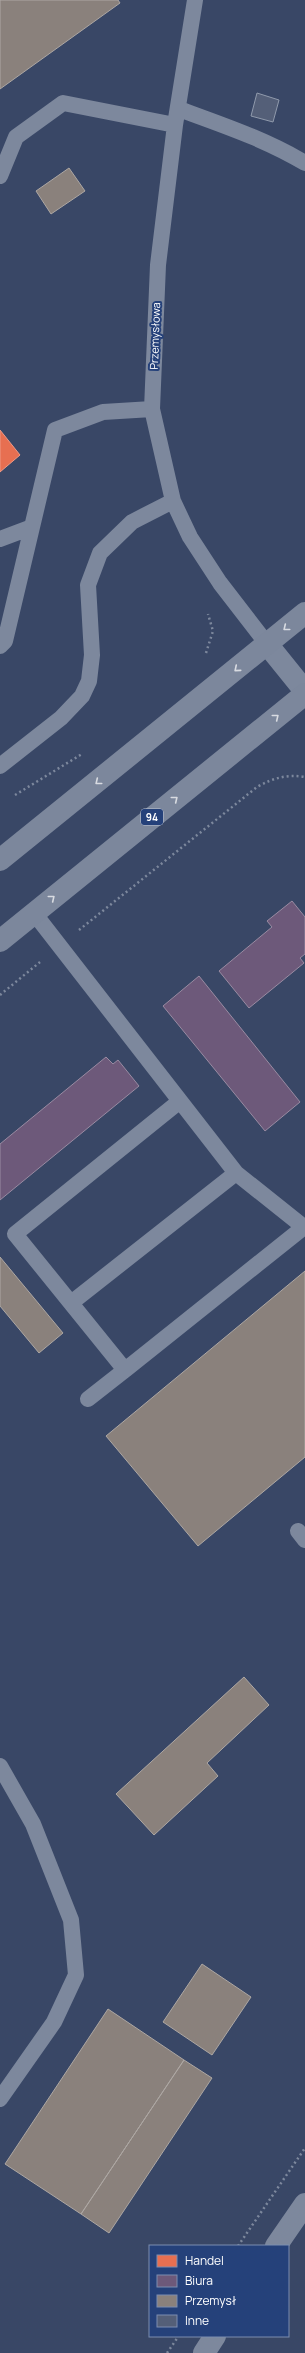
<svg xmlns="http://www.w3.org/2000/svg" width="305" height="2353" font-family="Manrope,sans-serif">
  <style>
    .shops { fill: #e76f51; stroke: #ee9a85 }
    .offices { fill: #6d597a; stroke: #998ba2 }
    .industry { fill: #8a817c; stroke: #ada7a3 }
    .building { fill: #545f78; stroke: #909aac }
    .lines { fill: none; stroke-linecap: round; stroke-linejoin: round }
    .path { stroke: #7d889d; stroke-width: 2.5; stroke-dasharray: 2 3; stroke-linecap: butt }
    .service { stroke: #7d889d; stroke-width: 16 }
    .tertiary { stroke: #7d889d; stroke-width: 22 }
    .primary { stroke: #7c879c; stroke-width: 22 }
    .oneway { stroke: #d8dbe1 }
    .labels { text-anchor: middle; stroke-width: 4; stroke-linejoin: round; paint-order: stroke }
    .shield { fill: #25417a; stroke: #bec6d7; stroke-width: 1 }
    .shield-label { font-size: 10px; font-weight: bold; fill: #fff }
    .street-label { font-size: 11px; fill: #fff; stroke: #25417a }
  </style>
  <rect width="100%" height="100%" fill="#394766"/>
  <path class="shops" d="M0,430L20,455L0,472Z"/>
  <path class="offices" d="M292,901L305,917V954L300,958L304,963L249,1008L219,971L272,927L267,921Z
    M199,976L300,1102L265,1131L163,1006Z
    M106,1057L113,1064L118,1060L139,1086L0,1200V1144Z"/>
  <path class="industry" d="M0,0H118L120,3L0,89Z
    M69,168L85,191L51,214L36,191Z
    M0,1257L63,1333L39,1353L0,1306Z
    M305,1271V1457L198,1546L106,1436Z
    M244,1677L269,1705L207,1763L218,1776L154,1835L116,1794Z
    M202,1964L251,1997L212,2055L163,2022Z
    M108,2009L184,2060L81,2214L5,2164Z
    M184,2060L212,2078L109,2233L81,2214Z"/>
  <path class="building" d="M257,93L279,100L273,122L251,116Z"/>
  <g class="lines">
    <path class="path" d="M206,653L213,631L208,614
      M15,795L82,754
      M79,930L257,787C273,778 287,774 305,777
      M0,995L40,962
      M238,2246L305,2148
      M167,2353L178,2337"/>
    <path class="service" d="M195,0L175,125L158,265L152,409L173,501L190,537L220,583L267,644
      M179,109C222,125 265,139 305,163
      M0,176L16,137L63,103L175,125
      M0,539L32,527
      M0,646L5,641L55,430L103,412L152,409
      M0,766L61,718L82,696L89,681L92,655L88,585L100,553L132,522L173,501
      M34,913L236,1173L305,1228
      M180,1101L15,1234L125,1370L304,1227
      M71,1303L236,1173
      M88,1399L125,1370
      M298,1531L305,1540
      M0,1766L33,1824L71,1920L76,1975L54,2022L0,2099"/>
    <path class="tertiary" d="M267,644L305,691
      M276,2246L305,2204
      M204,2353L215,2336"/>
    <path class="primary" d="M0,860L305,613
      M0,941L305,694"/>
  </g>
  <defs><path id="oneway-chevron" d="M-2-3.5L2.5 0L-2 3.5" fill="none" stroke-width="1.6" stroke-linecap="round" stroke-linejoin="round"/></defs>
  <g class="oneway">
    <use href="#oneway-chevron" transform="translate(286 628) rotate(141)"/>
    <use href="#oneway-chevron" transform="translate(237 669) rotate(140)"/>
    <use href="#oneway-chevron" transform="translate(276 717) rotate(-39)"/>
    <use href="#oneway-chevron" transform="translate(98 782) rotate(141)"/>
    <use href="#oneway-chevron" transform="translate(175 799) rotate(-39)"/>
    <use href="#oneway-chevron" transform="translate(52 898) rotate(-39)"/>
  </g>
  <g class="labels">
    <rect class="shield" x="141" y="809" width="22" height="16" rx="3"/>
    <g class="shield-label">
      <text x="152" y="821">94</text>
    </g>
    <g class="street-label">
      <text transform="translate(155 336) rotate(-88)" y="4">Przemysłowa</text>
    </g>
  </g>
  <rect x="149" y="2245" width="140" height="92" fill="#25417a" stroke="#7c8daf"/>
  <rect x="157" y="2255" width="20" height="12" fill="#e76f51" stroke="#7c8daf"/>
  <text x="185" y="2265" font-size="12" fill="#ffffff">Handel</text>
  <rect x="157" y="2275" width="20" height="12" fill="#6d597a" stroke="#7c8daf"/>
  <text x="185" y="2285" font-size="12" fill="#ffffff">Biura</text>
  <rect x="157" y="2295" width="20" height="12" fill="#8a817c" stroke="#7c8daf"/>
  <text x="185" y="2305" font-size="12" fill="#ffffff">Przemysł</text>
  <rect x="157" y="2315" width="20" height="12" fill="#545f78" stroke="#7c8daf"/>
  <text x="185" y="2325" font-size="12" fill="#ffffff">Inne</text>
</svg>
